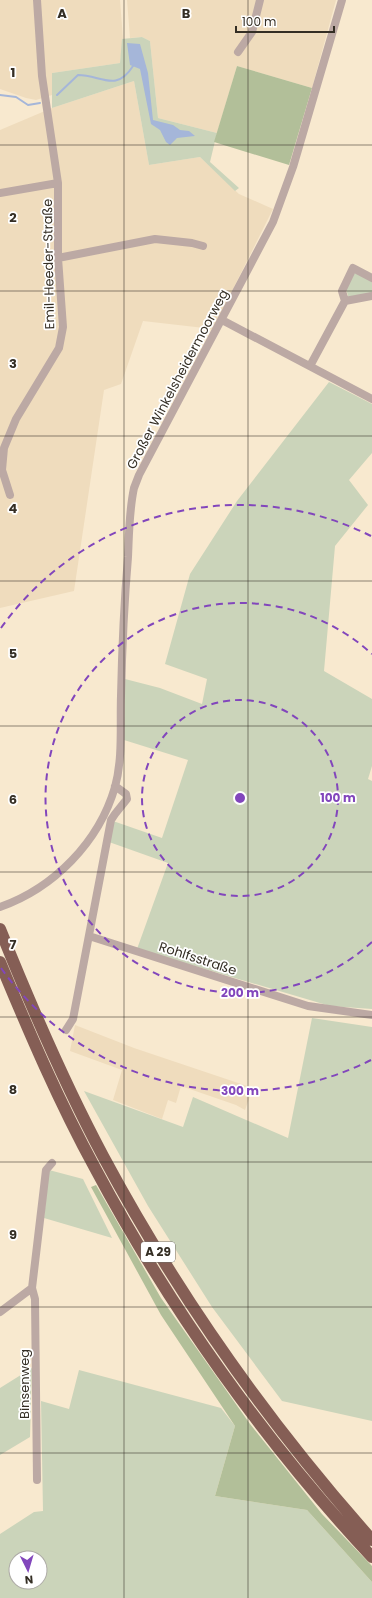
<svg xmlns="http://www.w3.org/2000/svg" width="372" height="1598" font-family="Poppins,sans-serif">
  <style>
    .built { fill: #efdcbd }
    .green { fill: #cbd4ba; fill-rule: evenodd }
    .forest { fill: #b2bf99 }
    .water { fill: #a5b6d9 }
    .lines { fill: none; stroke-linecap: round; stroke-linejoin: round }
    .stream { stroke: #a5b6d9; stroke-width: 2 }
    .minor { stroke: #bca9a4; stroke-width: 8 }
    .highway { stroke: #855e55; stroke-width: 12 }
    .grid { fill: none; stroke: #342e24; stroke-width: 1; stroke-opacity: 0.55 }
    .ring { fill: none; stroke: #8246bc; stroke-width: 2; stroke-dasharray: 7 5 }
    .labels { text-anchor: middle; stroke-width: 3.5; stroke-linejoin: round; paint-order: stroke }
    .shield { fill: #fff; stroke: #716d66; stroke-width: 1 }
    .shield-label { font-size: 12px; font-weight: bold; fill: #342e24 }
    .street-label { font-size: 13px; fill: #342e24; stroke: #fff }
    .grid-label { font-size: 13px; text-anchor: middle; font-weight: bold; fill: #342e24; stroke: #fff; stroke-width: 3.5; stroke-linejoin: round; paint-order: stroke }
    .centre { fill: #8246bc; stroke: #fff; stroke-width: 2 }
    .ring-label { font-size: 12px; text-anchor: middle; font-weight: bold; fill: #8246bc; stroke: #fff; stroke-width: 3.5; stroke-linejoin: round; paint-order: stroke }
  </style>
  <rect width="100%" height="100%" fill="#f8e9cf"/>
  <path class="built" d="M0,0H120L123,39L120,63L52,73V95L36,100L26,98L0,89Z
    M127,0H336L312,88L237,66L217,133L158,118L150,41L142,37L130,38Z
    M134,81L149,165L200,157L239,194L273,209L213,329L143,321L121,384L104,390L74,591L0,608V130L52,108Z
    M75,1025L134,1048L253,1088L245,1110L236,1105L181,1086L176,1103L168,1100L162,1119L113,1100L122,1070L70,1051Z"/>
  <path class="green" d="M142,37L150,41L158,118L217,133L210,162L239,188L235,191L200,157L149,165L134,81L52,108V73L120,63L122,39Z
    M356,273L372,281V293L347,298L348,295L345,288L353,277V274Z
    M329,382L372,404V453L349,480L368,505L335,546L324,671L372,699V766L368,779L372,781V1009L330,1006L137,949L168,863L109,842L113,821L162,838L188,760L124,740L125,679L160,688L202,704L207,679L165,664L190,574L237,501Z
    M312,1018L372,1027V1421L282,1401L212,1307L148,1206L84,1091L183,1127L193,1097L288,1138Z
    M49,1170L83,1179L112,1238L44,1218Z
    M32,1368L30,1437L0,1455V1388Z
    M79,1370L221,1408L235,1426L215,1496L307,1510L372,1582V1598H0V1534L34,1512L43,1511L41,1401L69,1409ZM16,1558H40V1582H16Z"/>
  <path class="forest" d="M237,66L312,88L289,165L214,142Z
    M96,1185L161,1298L250,1424L322,1514L372,1566V1582L307,1510L215,1496L235,1426L161,1315L91,1187Z"/>
  <path class="water" d="M127,43L140,44L148,73L153,120L173,125L180,130L189,131L195,136L177,138L170,145L166,142L160,130L151,124L140,69L130,65Z"/>
  <g class="lines">
    <path class="stream" d="M0,95L16,97L28,105L40,103
      M57,95L78,75C101,75 116,93 133,66"/>
    <path class="minor" d="M238,52L252,32L260,0
      M0,193L58,183
      M58,258L155,239L192,243L203,246
      M345,301L372,296
      M222,320L372,399
      M310,366L345,301L342,291L353,268L372,278
      M10,495L2,470L4,448L16,419L59,348L63,327L58,258V183L42,76L37,0
      M0,907C54,888 99,842 115,787C123,758 120,726 121,696C122,650 124,604 128,557C129,535 129,511 134,488L139,475L273,222L293,167L342,0
      M89,936L308,1006L372,1015
      M66,1030L73,1019L111,820L115,814L127,799L126,794L115,786
      M32,1288L35,1299L37,1480
      M0,1312L32,1288L46,1170L52,1163"/>
    <path class="highway" d="M0,929C31,1006 64,1083 103,1156C177,1294 268,1423 372,1540
      M0,962C29,1032 59,1102 95,1168C169,1307 265,1442 372,1557"/>
  </g>
  <path class="grid" d="M124,0V1598M248,0V1598M0,145H372M0,291H372M0,436H372M0,581H372M0,726H372M0,872H372M0,1017H372M0,1162H372M0,1307H372M0,1453H372"/>
  <g class="ring">
    <circle cx="240" cy="798" r="98"/>
    <path d="M372 942A195 195 0 1 1 372 654"/>
    <path d="M371 1060A293 293 0 0 1 1 968M1 628A293 293 0 0 1 371 536"/>
  </g>
  <g class="labels">
    <rect class="shield" x="141" y="1242" width="34" height="20" rx="3"/>
    <g class="shield-label">
      <text x="158" y="1256">A 29</text>
    </g>
    <g class="street-label">
      <text transform="translate(48 264) rotate(-91)" y="5">Emil-Heeder-Straße</text>
      <text transform="translate(177 379) rotate(-62)" y="5">Großer Winkelsheidermoorweg</text>
      <text transform="translate(198 958) rotate(18)" y="5">Rohlfsstraße</text>
      <text transform="translate(24 1384) rotate(-90)" y="5">Binsenweg</text>
    </g>
  </g>
  <g class="grid-label">
    <text x="62" y="18">A</text>
    <text x="186" y="18">B</text>
    <text x="13" y="77">1</text>
    <text x="13" y="222">2</text>
    <text x="13" y="368">3</text>
    <text x="13" y="513">4</text>
    <text x="13" y="658">5</text>
    <text x="13" y="804">6</text>
    <text x="13" y="949">7</text>
    <text x="13" y="1094">8</text>
    <text x="13" y="1239">9</text>
  </g>
  <circle cx="240" cy="798" r="6" class="centre"/>
  <g class="ring-label">
    <text x="338" y="802">100 m</text>
    <text x="240" y="997">200 m</text>
    <text x="240" y="1095">300 m</text>
  </g>
  <g transform="translate(28 1570) rotate(175)"><circle r="19" fill="#ffffff" stroke="#aeaba7"/>
  <path d="M0-3L7 15L0 10L-7 15Z" fill="#8246bc"/>
  <text y="-6" font-size="11" font-weight="bold" text-anchor="middle" fill="#342e24">N</text>
  </g>
  <path d="M236 26v6h98v-6" fill="none" stroke="#342e24" stroke-width="2"/>
  <text x="242" y="26" font-size="12" fill="#342e24" stroke="#ffffff" stroke-width="3" paint-order="stroke">100 m</text>
</svg>
